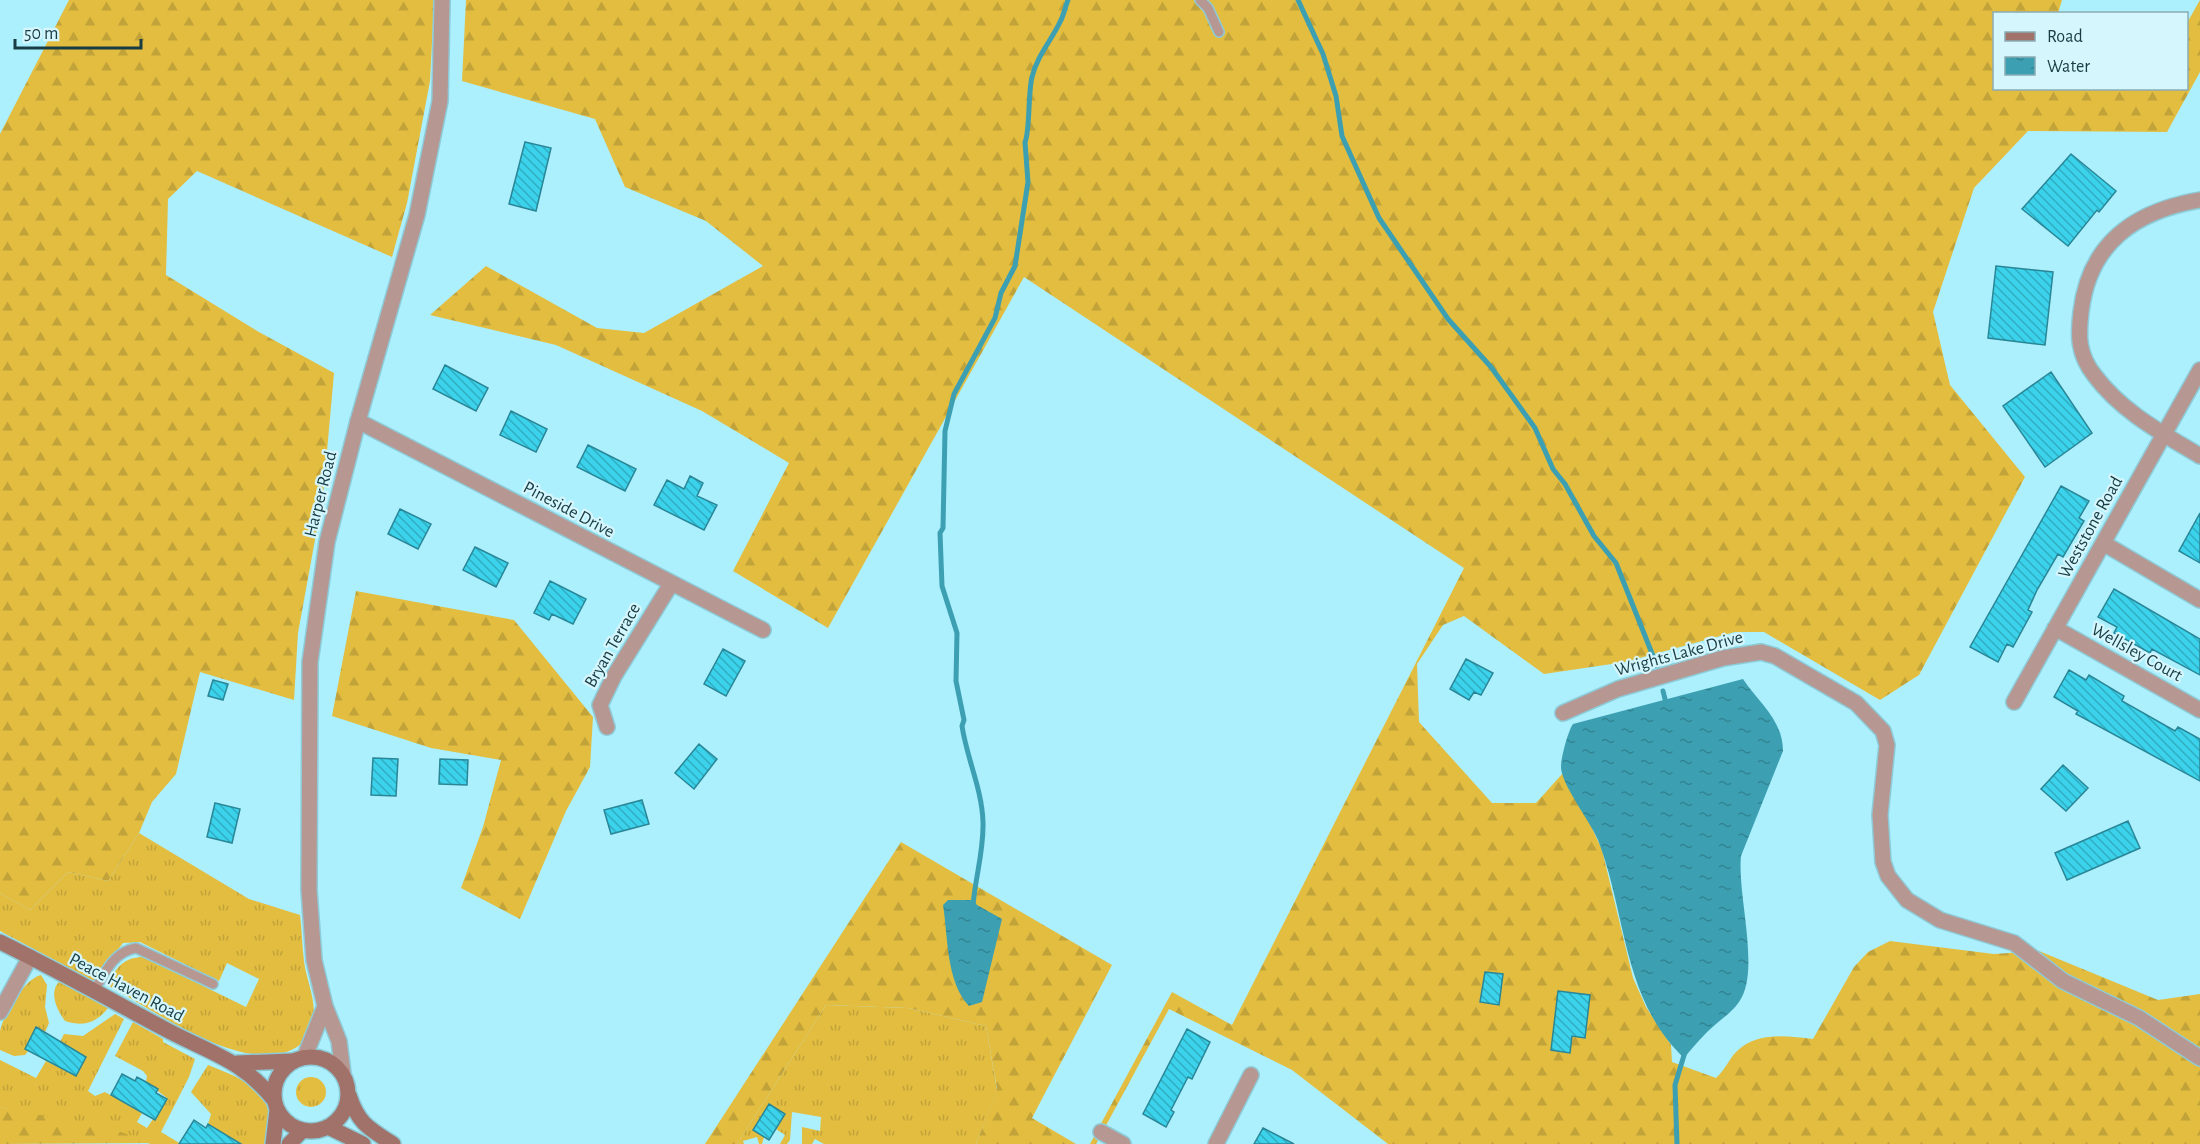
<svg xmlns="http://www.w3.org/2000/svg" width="2200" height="1144" font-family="'Alegreya Sans',sans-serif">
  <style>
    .grass { fill: url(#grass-tufts) }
    .forest { fill: url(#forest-firs) }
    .water { fill: url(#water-ripples) }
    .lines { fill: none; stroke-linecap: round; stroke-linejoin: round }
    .stream { stroke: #3ca0b2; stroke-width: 5 }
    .building { fill: url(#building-back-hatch); stroke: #298696; stroke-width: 1.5 }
    .service-casing { stroke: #8ecbd8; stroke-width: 12 }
    .minor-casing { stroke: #8ecbd8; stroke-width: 18 }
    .tertiary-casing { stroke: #8ecbd8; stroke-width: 18 }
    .secondary-casing { stroke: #8ecbd8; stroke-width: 18 }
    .service { stroke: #b79791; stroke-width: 9 }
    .minor { stroke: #b79791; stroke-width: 15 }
    .tertiary { stroke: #b79791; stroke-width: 15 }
    .secondary { stroke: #a07269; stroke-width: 15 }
    .labels { text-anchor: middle; stroke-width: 4.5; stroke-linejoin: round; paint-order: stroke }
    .street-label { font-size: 18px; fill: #173c43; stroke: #d6f6fd }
  </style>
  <defs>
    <pattern id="grass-tufts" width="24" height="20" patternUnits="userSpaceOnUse" patternTransform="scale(1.5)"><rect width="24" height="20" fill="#e3bd40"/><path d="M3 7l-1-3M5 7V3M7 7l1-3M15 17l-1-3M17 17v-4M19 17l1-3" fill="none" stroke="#c2a339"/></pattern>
    <pattern id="forest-firs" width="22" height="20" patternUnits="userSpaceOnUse" patternTransform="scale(1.5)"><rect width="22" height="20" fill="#e3bd40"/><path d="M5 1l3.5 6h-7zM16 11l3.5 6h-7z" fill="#c2a339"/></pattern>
    <pattern id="water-ripples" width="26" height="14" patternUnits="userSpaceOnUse" patternTransform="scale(1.5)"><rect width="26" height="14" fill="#3ca0b2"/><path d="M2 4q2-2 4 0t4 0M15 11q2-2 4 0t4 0" fill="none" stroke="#318492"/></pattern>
    <pattern id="building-back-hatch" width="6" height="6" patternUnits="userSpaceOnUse" patternTransform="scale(1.5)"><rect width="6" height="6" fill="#3bd3ec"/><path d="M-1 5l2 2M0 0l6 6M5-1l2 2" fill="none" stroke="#31acc1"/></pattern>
  </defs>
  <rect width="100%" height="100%" fill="#aceffd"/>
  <path class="grass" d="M139,833L249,899L300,915C302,930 302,946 304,961C306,979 317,1002 313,1020C311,1034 303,1046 289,1051C236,1071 156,1011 109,986C115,967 124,957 144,957L246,1007L259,979L227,963L219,981L140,942L123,943L94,981L0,931V893L30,910L68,872L108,881Z
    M41,975L47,985L45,1007L49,1023L45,1032L36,1028L25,1049L28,1051L25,1055L14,1056L0,1050C0,1044 0,1037 0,1031C3,1015 24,979 41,975Z
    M60,981L108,1008C96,1023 84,1027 65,1021C57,1010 48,992 60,981Z
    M826,1005L908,1008L986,1026L997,1090L976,1144H824L815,1139L812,1144H802V1127L820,1131L821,1117L792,1112L790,1140L787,1144H780L785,1135L776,1129L785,1114L769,1104L753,1130L764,1137L762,1144H759L757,1137L743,1141L744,1144H737Z
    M115,1014L124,1019L88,1091L95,1096L105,1092L142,1113L137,1122L147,1128L153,1119L155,1120L167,1098L146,1082L147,1076L143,1071L115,1056L133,1022L163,1039V1042L195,1059L189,1077L161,1132L181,1144H151L0,1107V1060L36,1078L46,1061L76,1076L85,1057L59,1044L64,1034L83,1036Z
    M208,1065C246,1080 283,1094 265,1144H234L231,1138L208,1124L211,1114L191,1092Z
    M296 1092a15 15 0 1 1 30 0a15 15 0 1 1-30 0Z"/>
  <path class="forest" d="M69,0H434V4L430,81L407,203L392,257L197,171L168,199L166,275L259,332L334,373L323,496L298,633L294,700L200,672L176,774L152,802L139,833L108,881L68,872L30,910L0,893V134Z
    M466,0H2062L2058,13L1994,14V88H2186L2187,23L2200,0V72L2167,132L2028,131L1974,188L1933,312L1950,385L2025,477L1919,675L1880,700L1764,632H1735L1625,662L1544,674L1464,616L1443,625L1417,664L1419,722L1492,803H1536L1563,773L1587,817L1602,850L1633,978L1646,1007L1671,1045L1672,1062L1716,1078C1725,1070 1729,1059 1736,1052C1757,1031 1787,1036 1813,1039L1854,967L1868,952L1890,941L1994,954L2039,951L2158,1000L2200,994V1144H1388L1292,1070L1169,1009L1096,1144H1090L1172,992L1232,1025L1464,568L1024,277L828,628L733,571L789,463L702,411L556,345L430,315L486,266L597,328L644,333L763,266L706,221L625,187L595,119L462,81Z
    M356,591L514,620L593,717L590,767L566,811L520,919L461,888L483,827L501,760L431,748L332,716Z
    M901,842L1112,965L1032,1118L1076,1144H976L997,1089L986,1026L908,1008L826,1005L737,1144H705Z
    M0,1107L115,1130L152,1143L0,1144Z"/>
  <path class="water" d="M1743,679C1759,703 1783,720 1783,751L1741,856C1737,895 1761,972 1739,1002C1733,1011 1724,1017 1716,1024C1704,1034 1694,1046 1684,1058C1622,999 1627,915 1598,840C1590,821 1561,784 1561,767C1561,758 1568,731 1573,724Z
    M948,900H973L977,905L1002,919L982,1002L969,1006C946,982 948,936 943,905Z"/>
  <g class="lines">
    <path class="stream" d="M1298,0L1323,54L1336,96L1342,136L1379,218L1448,319L1491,367L1535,428L1553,469L1565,484L1594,536L1616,563L1657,666
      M1663,691L1666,703
      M973,906C975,878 984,851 983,822C982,789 967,759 962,726L964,720L956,681L957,633L942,586L940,533L943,528L945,431L954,394L995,318L1001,293L1015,266L1028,182L1025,142C1030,132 1028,92 1032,77C1037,56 1051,41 1060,22C1064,15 1065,7 1068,0
      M1677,1144L1675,1085L1685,1052"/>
  </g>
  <path class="building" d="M525,142L551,148L536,211L509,204Z
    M2071,154L2116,191L2099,212L2097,210L2068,246L2022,209Z
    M1996,266L2053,272L2045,345L1988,338Z
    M445,365L488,388L476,411L433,389Z
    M2051,372L2092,433L2045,467L2003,406Z
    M511,411L547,429L536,452L500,435Z
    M588,445L636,469L625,491L577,467Z
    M690,476L703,483L697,496L717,505L704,530L654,505L667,480L684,489Z
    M2061,486L2089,501L2079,518L2084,521L2063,557L2058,554L2037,590L2028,610L2032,612L2013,647L2007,644L1998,662L1970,647Z
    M400,509L431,524L418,549L388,534Z
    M2200,513V563L2179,551Z
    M475,547L508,563L496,587L463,570Z
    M550,581L586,599L573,624L552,614L549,620L534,613Z
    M2114,589L2200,639V675L2152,649L2150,653L2114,633L2117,627L2098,617Z
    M723,649L745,661L726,696L704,684Z
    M1466,659L1493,673L1481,695L1474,692L1469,700L1450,689Z
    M2069,670L2086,680L2089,675L2124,696L2122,701L2175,731L2178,727L2200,739V781L2076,714L2078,711L2054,697Z
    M213,680L228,684L223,700L208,696Z
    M699,744L717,759L694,789L675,773Z
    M373,758L398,759L396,796L371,795Z
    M440,759L468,760L467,785L439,784Z
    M2063,765L2088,788L2066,811L2041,789Z
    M642,800L649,824L611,834L604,810Z
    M215,803L240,809L232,843L207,837Z
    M2128,821L2140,848L2067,880L2055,853Z
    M1485,972L1503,974L1499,1005L1480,1002Z
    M1558,991L1590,995L1585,1038L1572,1036L1570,1053L1551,1050Z
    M36,1027L86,1057L76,1076L25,1049Z
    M1187,1029L1210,1042L1192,1079L1188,1077L1171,1110L1174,1112L1166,1127L1143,1114Z
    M122,1074L135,1081L137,1077L146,1082L158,1089L156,1093L167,1099L155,1120L111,1095Z
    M769,1104L785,1114L769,1140L753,1130Z
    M194,1120L206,1128L208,1124L241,1144H179Z
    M1263,1128L1294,1144H1254Z"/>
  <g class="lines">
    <defs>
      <path id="service" d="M1200,0L1208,8L1219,32
        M94,991C105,973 113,952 136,948L213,984"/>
      <path id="minor" d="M2200,200C2135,211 2089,243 2081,312C2078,336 2078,355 2095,376C2122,412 2162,433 2200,456
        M358,421L763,630
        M2103,543L2200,600
        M2055,628L2200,710
        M2014,702L2200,370
        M1563,713L1618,689L1723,658L1761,652L1775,656L1856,703L1883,731L1887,745L1880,815L1883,862L1888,876L1907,900L1940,920L2014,943L2063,981L2139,1018L2200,1058
        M607,727L600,705L614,676L671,584
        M0,1012L30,957
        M1101,1132L1123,1144
        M1216,1144L1251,1075"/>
      <path id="tertiary" d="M305,1056L325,1006
        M343,1073L339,1041L325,1006L314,960L309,890L310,662L327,542L358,421L417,215L440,101L442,0"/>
      <path id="secondary" d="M0,942C55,969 109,999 163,1028C207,1052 242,1059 274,1100
        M274 1094a37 37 0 1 1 74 0a37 37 0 1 1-74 0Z
        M237,1063L292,1061
        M349,1095C358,1123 368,1128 393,1144
        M328,1127L363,1144
        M273,1144L277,1110
        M289,1144L303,1130"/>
    </defs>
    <use href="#service" class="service-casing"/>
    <use href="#minor" class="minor-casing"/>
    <use href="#tertiary" class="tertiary-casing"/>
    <use href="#secondary" class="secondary-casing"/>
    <use href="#service" class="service"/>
    <use href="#minor" class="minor"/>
    <use href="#tertiary" class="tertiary"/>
    <use href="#secondary" class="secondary"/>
  </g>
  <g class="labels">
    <g class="street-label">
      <text transform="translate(320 494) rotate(-76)" y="6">Harper Road</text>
      <text transform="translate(569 509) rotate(28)" y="6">Pineside Drive</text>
      <text transform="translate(2090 527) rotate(-61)" y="6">Weststone Road</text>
      <text transform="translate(612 645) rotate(-60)" y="6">Bryan Terrace</text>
      <text transform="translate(2137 652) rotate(29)" y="6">Wellsley Court</text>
      <text transform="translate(1679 653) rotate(-15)" y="6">Wrights Lake Drive</text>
      <text transform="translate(127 987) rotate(28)" y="6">Peace Haven Road</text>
    </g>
  </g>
  <rect x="1993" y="12" width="195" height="78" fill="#d6f6fd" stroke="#8aacb3" stroke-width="1.5"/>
  <rect x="2005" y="32" width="30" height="9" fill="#a07269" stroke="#8aacb3" stroke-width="1.5"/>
  <text x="2047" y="42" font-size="18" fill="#173c43">Road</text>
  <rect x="2005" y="57" width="30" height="18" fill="url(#water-ripples)" stroke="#8aacb3" stroke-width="1.5"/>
  <text x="2047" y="72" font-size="18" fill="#173c43">Water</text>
  <path d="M15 39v9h126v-9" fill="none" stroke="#173c43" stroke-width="3"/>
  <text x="24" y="39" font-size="18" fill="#173c43" stroke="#d6f6fd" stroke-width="4.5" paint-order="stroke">50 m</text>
</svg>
